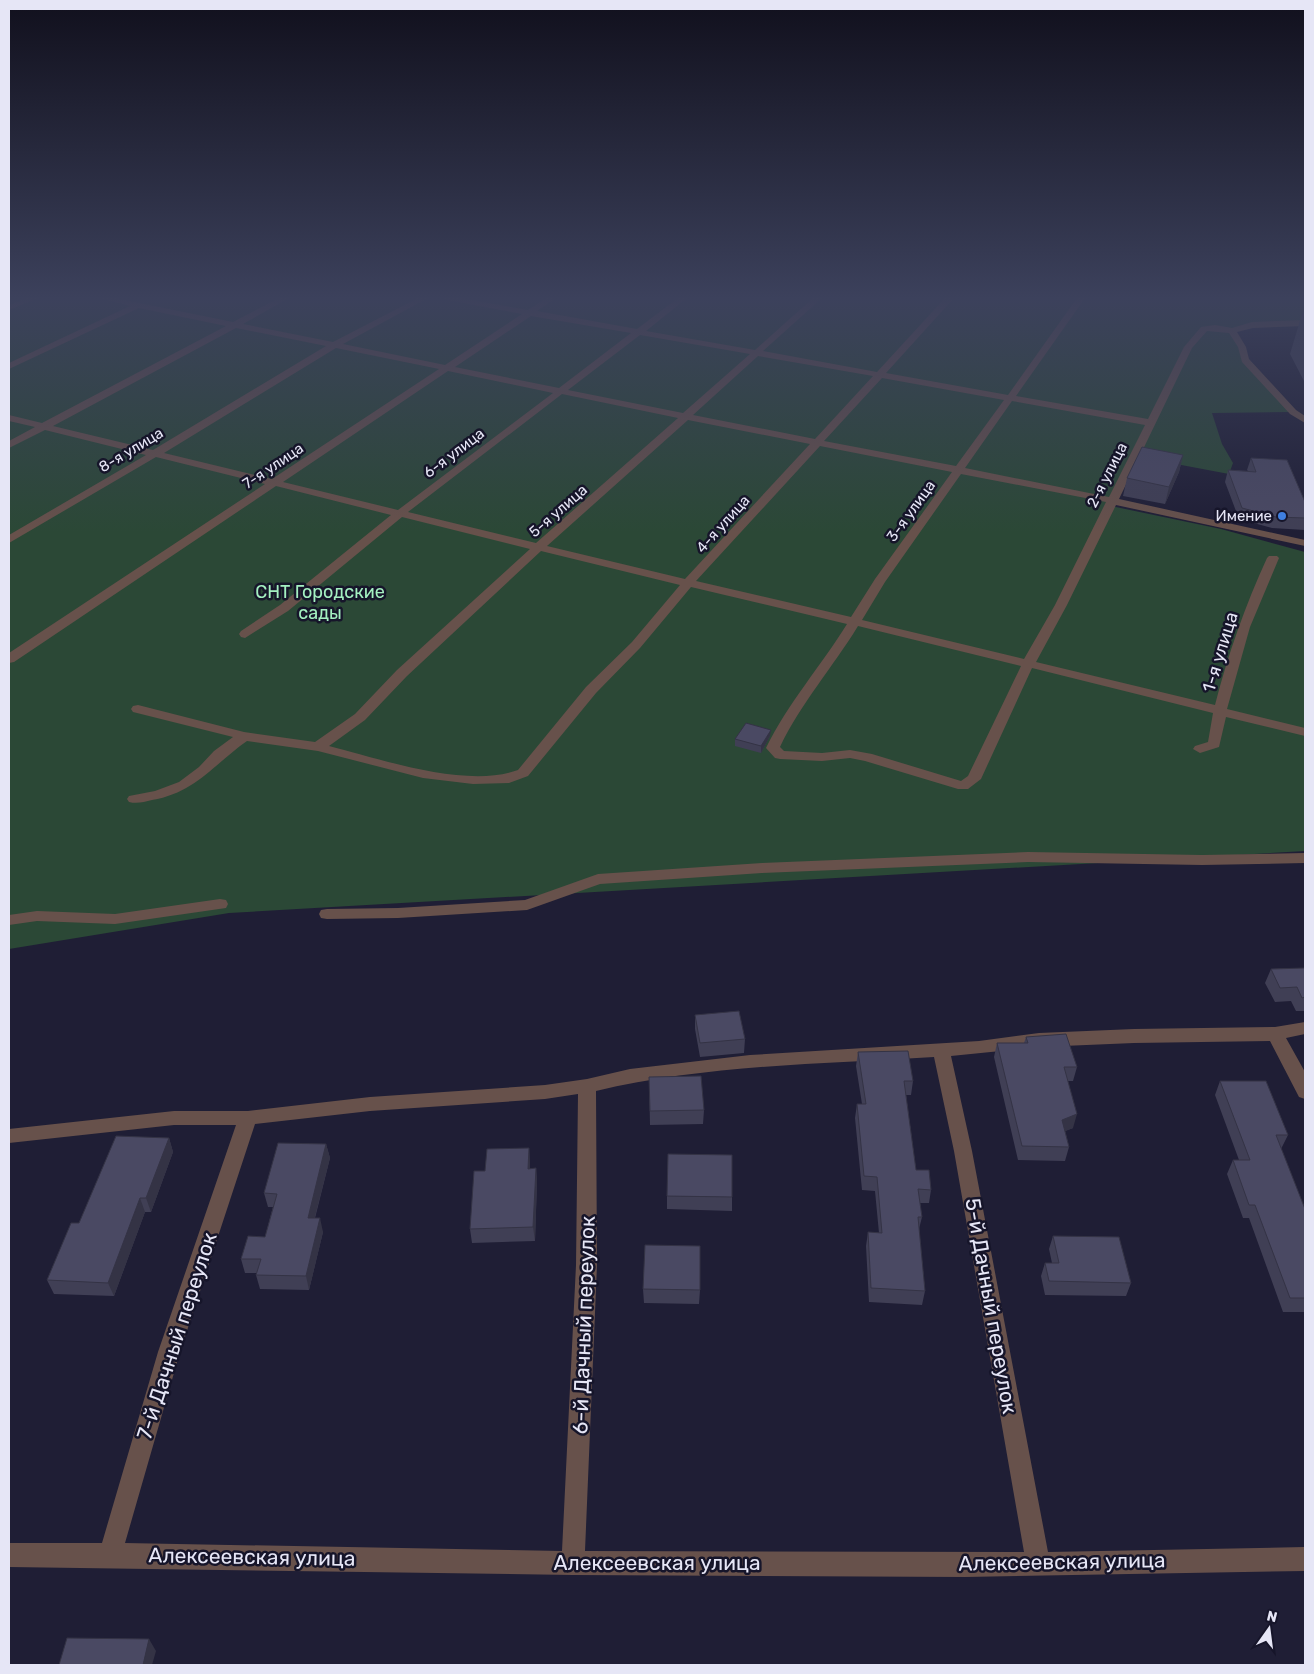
<svg xmlns="http://www.w3.org/2000/svg" width="1314" height="1674" font-family="Rubik,sans-serif">
  <style>
    .green { fill: #2b4836 }
    .lines { fill: none; stroke-linecap: round; stroke-linejoin: round }
    .minor { fill: #67514b; fill-rule: evenodd }
    .wall { fill: #403f55 }
    .shaded-wall { fill: #343345 }
    .building { fill: #4a4963; stroke: #343345 }
    .shop-dot { fill: #3f7fe0; stroke: #16152a; stroke-width: 2 }
    .labels { text-anchor: middle; stroke-width: 5; stroke-linejoin: round; paint-order: stroke }
    .far-street-label { font-size: 15px; fill: #e6e6f6; stroke: #16152a }
    .far-poi-label { font-size: 15px; fill: #e6e6f6; stroke: #16152a; text-anchor: end }
    .park-label { font-size: 18px; fill: #a4f0c1; stroke: #16152a }
    .street-label { font-size: 18px; fill: #e6e6f6; stroke: #16152a }
    .near-street-label { font-size: 21px; fill: #e6e6f6; stroke: #16152a }
  </style>
  <rect width="100%" height="100%" fill="#1f1e35"/>
  <path class="green" d="M9,298H1305V323L1260,324L1232,331L1245,355L1293,412L1212,413L1222,444L1233,463L1229,474L1139,457L1111,506L1221,529L1305,552V851L229,913L9,949Z"/>
  <g class="lines">
    <path class="minor" d="M27,298H38L9,310V305Z
      M99,298H115L233,322L279,298H289L243,324L333,342L418,298H428L343,344L445,365L522,314L447,300L443,298H461L528,310L546,298H556L537,311L637,329L678,298H687L646,331L755,350L813,298H822L763,351L877,372L945,298H954L886,373L1008,395L1077,298H1085L1016,396L1148,419L1184,347L1201,327L1215,325L1232,328L1252,322L1305,320V326L1253,328L1237,332L1246,347L1249,359L1296,410L1305,416V423L1290,414L1242,362L1238,347L1229,333L1207,331L1192,348L1119,499L1305,540V546L1116,505L1067,605L1036,662L1215,705C1228,654 1245,606 1267,558L1269,556H1277L1279,558L1250,627L1227,709L1305,728V736L1226,717L1219,747L1200,753L1193,749L1195,746L1208,742L1213,713L1032,668L981,779L968,789H958L865,761L850,758L822,761L780,759L775,758L766,748C788,703 821,666 847,624L691,587L640,648L596,693L528,776L509,783L473,784L423,778L318,751L247,741C214,764 195,793 152,800C144,802 137,804 129,802L127,799L129,796L155,791L179,782L199,767L214,751L233,737L133,712L131,709L133,706L138,705L244,732L315,742L355,714L397,670L530,549L402,517L288,611L245,638L241,637L239,634L241,631L280,605L391,515L276,486L14,662L9,663V653L265,484L156,457L9,543V535L146,455L45,430L9,448V441L35,427L9,421V415L42,423L226,326L139,308L9,369V363L130,306ZM531,316L631,333L559,388L455,367ZM236,328L326,346L153,450L53,426ZM640,335L750,354L683,413L568,390ZM336,348L439,369L272,479L164,453ZM758,356L873,376L815,439L693,415ZM448,371L553,393L398,510L283,482ZM882,378L1004,400L956,466L824,441ZM562,394L678,418L536,543L408,512ZM1012,401L1145,425L1109,497L965,468ZM688,420L810,444L685,579L547,546ZM820,446L952,472L875,579L851,617L696,581ZM961,474L1106,502L1055,605L1024,659L862,620L885,582ZM541,551L680,585L632,642L586,687L518,770C466,789 381,759 329,746L365,720L407,676ZM858,626L1021,666L968,776L961,781L872,754L850,750L822,753L784,751L780,747C801,703 833,667 858,626Z
      M1028,852L1202,855L1305,853V863L1202,865L1028,862L762,873L600,884L527,910L398,918L327,919L321,918L319,914L321,910L327,909L398,908L525,900L598,874L762,863Z
      M220,899L226,900L228,904L226,908L115,924L37,921L9,925V915L37,911L115,914Z
      M1305,1022V1034L1286,1038L1305,1072V1099L1299,1097L1270,1041L1134,1043L1039,1047L951,1056L972,1151L1048,1552L1305,1547V1571L965,1577L573,1575L9,1567V1543H102L158,1352L236,1125H174L9,1143V1129L174,1111H248L370,1097L545,1085L587,1079L630,1069L750,1055L979,1041L1039,1033L1134,1029L1275,1027ZM934,1057L954,1151L1024,1552L585,1551L597,1265L596,1091C705,1065 822,1064 934,1057ZM578,1094L576,1265L562,1551L125,1543L180,1352L255,1124L370,1111L545,1099Z"/>
  </g>
  <path class="wall" d="M1303,311H1305V383L1290,354L1302,314H1303Z
    M1183,455L1179,472L1165,504L1123,496L1127,478Z
    M1251,458L1305,502V530L1272,528L1239,519L1225,482L1228,470L1248,471L1247,470Z
    M770,736L761,753L735,746V739Z
    M1305,968V1011H1296L1291,1001L1275,1002L1265,983L1271,969Z
    M695,1015L745,1039L744,1053L700,1057L695,1029Z
    M1026,1037L1077,1067L1073,1081H1068L1073,1128L1065,1131L1069,1147L1065,1161L1018,1160L994,1057L997,1043H1024Z
    M858,1052L913,1081L911,1095H906L916,1170L931,1190L929,1203H920L922,1217L919,1229L925,1291L922,1305L869,1302L866,1246L868,1232L879,1233L875,1191L862,1190L855,1118L857,1104H862L856,1066Z
    M649,1077L704,1110L703,1124L650,1125Z
    M1220,1081L1288,1135L1281,1149L1305,1209V1312H1283L1249,1218H1243L1227,1174L1233,1160H1239L1215,1095Z
    M169,1138L173,1152L151,1212H145L114,1296L54,1294L47,1280Z
    M326,1144L330,1158L315,1218L323,1232L309,1290L260,1289L256,1275L257,1273H245L241,1259L265,1237L273,1207H268L264,1193Z
    M529,1148L530,1169L536,1168L537,1182L535,1241L472,1243L470,1229L485,1171Z
    M667,1196L732,1197V1211L667,1209Z
    M1053,1236L1131,1283L1126,1296L1045,1295L1041,1276L1045,1263H1052L1049,1249Z
    M643,1289L700,1290L699,1304L644,1303Z"/>
  <path class="shaded-wall" d="M1183,455L1179,472L1165,504L1169,487Z
    M771,730L770,736L761,753V746Z
    M1077,1114L1073,1128L1058,1134L1062,1120Z
    M169,1138L173,1152L151,1212L146,1198Z
    M326,1144L330,1158L311,1232L308,1218Z
    M529,1148L530,1162V1182L528,1169Z
    M536,1168L537,1182L535,1241L533,1227Z
    M140,1198L145,1212L114,1296L108,1283Z
    M320,1218L323,1232L309,1290L306,1276Z
    M149,1639L156,1651L152,1665H143Z"/>
  <path class="building" d="M1303,311H1305V320L1302,314H1305Z
    M1142,447L1183,455L1169,487L1127,478Z
    M1251,458L1287,460L1305,502V518L1276,517L1242,508L1228,470L1256,472Z
    M746,723L771,730L761,746L735,739Z
    M1305,968V997L1302,998L1297,987L1280,988L1271,969Z
    M739,1011L745,1039L700,1043L695,1015Z
    M1066,1034L1077,1067H1064L1077,1114L1062,1120L1069,1147L1022,1146L997,1043H1028L1026,1037Z
    M908,1051L913,1081H904L916,1170H929L931,1190L918,1189L922,1217H918L925,1291L871,1288L868,1232L882,1233L877,1177L864,1176L857,1104H866L858,1052Z
    M701,1076L704,1110L650,1111L649,1077Z
    M1220,1081H1266L1288,1135H1276L1305,1209V1298H1290L1255,1205H1249L1233,1160H1250Z
    M116,1136L169,1138L146,1198H140L108,1283L47,1280L71,1223H79Z
    M278,1143L326,1144L308,1218H320L306,1276L256,1275L261,1259H241L248,1236L265,1237L277,1194L264,1193Z
    M529,1148L528,1169L536,1168L533,1227L470,1229L474,1171H485L487,1149Z
    M668,1154L732,1155V1197L667,1196Z
    M1053,1236L1119,1237L1131,1283L1049,1281L1045,1263H1059Z
    M645,1245L700,1246V1290L643,1289Z
    M67,1638L149,1639L143,1665H59Z"/>
  <linearGradient id="sky" x2="0" y2="1"><stop stop-color="#11101d"/><stop offset="0.56" stop-color="#3c415c"/><stop offset="1" stop-color="#3c415c" stop-opacity="0"/></linearGradient>
  <rect width="1314" height="532" fill="url(#sky)"/>
  <circle class="shop-dot" cx="1282" cy="516" r="5"/>
  <g class="labels">
    <g class="far-street-label">
      <text transform="translate(131 450) rotate(-31)" y="5">8-я улица</text>
      <text transform="translate(454 453) rotate(-37)" y="5">6-я улица</text>
      <text transform="translate(273 466) rotate(-34)" y="5">7-я улица</text>
      <text transform="translate(1107 475) rotate(-63)" y="5">2-я улица</text>
      <text transform="translate(558 511) rotate(-41)" y="5">5-я улица</text>
      <text transform="translate(911 511) rotate(-54)" y="5">3-я улица</text>
      <text transform="translate(723 524) rotate(-48)" y="5">4-я улица</text>
    </g>
    <g class="far-poi-label">
      <text x="1272" y="521">Имение</text>
    </g>
    <g class="park-label">
      <text x="320" y="598">СНТ Городские<tspan x="320" dy="21">сады</tspan></text>
    </g>
    <g class="street-label">
      <text transform="translate(1220 652) rotate(-73)" y="6">1-я улица</text>
    </g>
    <g class="near-street-label">
      <text transform="translate(991 1306) rotate(80)" y="7">5-й Дачный переулок</text>
      <text transform="translate(584 1325) rotate(-88)" y="7">6-й Дачный переулок</text>
      <text transform="translate(177 1336) rotate(-72)" y="7">7-й Дачный переулок</text>
      <text transform="translate(252 1557) rotate(1)" y="7">Алексеевская улица</text>
      <text transform="translate(1062 1562) rotate(-1)" y="7">Алексеевская улица</text>
      <text x="657" y="1570">Алексеевская улица</text>
    </g>
  </g>
  <rect width="1314" height="1674" fill="none" stroke="#e6e6f6" stroke-width="20"/>
  <g transform="translate(1269 1629) rotate(14)" stroke="#16152a" stroke-width="4" paint-order="stroke">
  <path d="M0-4L9 19L0 12L-9 19Z" fill="#e6e6f6"/>
  <text y="-8" font-size="14" font-weight="bold" text-anchor="middle" fill="#e6e6f6">N</text>
  </g>
</svg>
